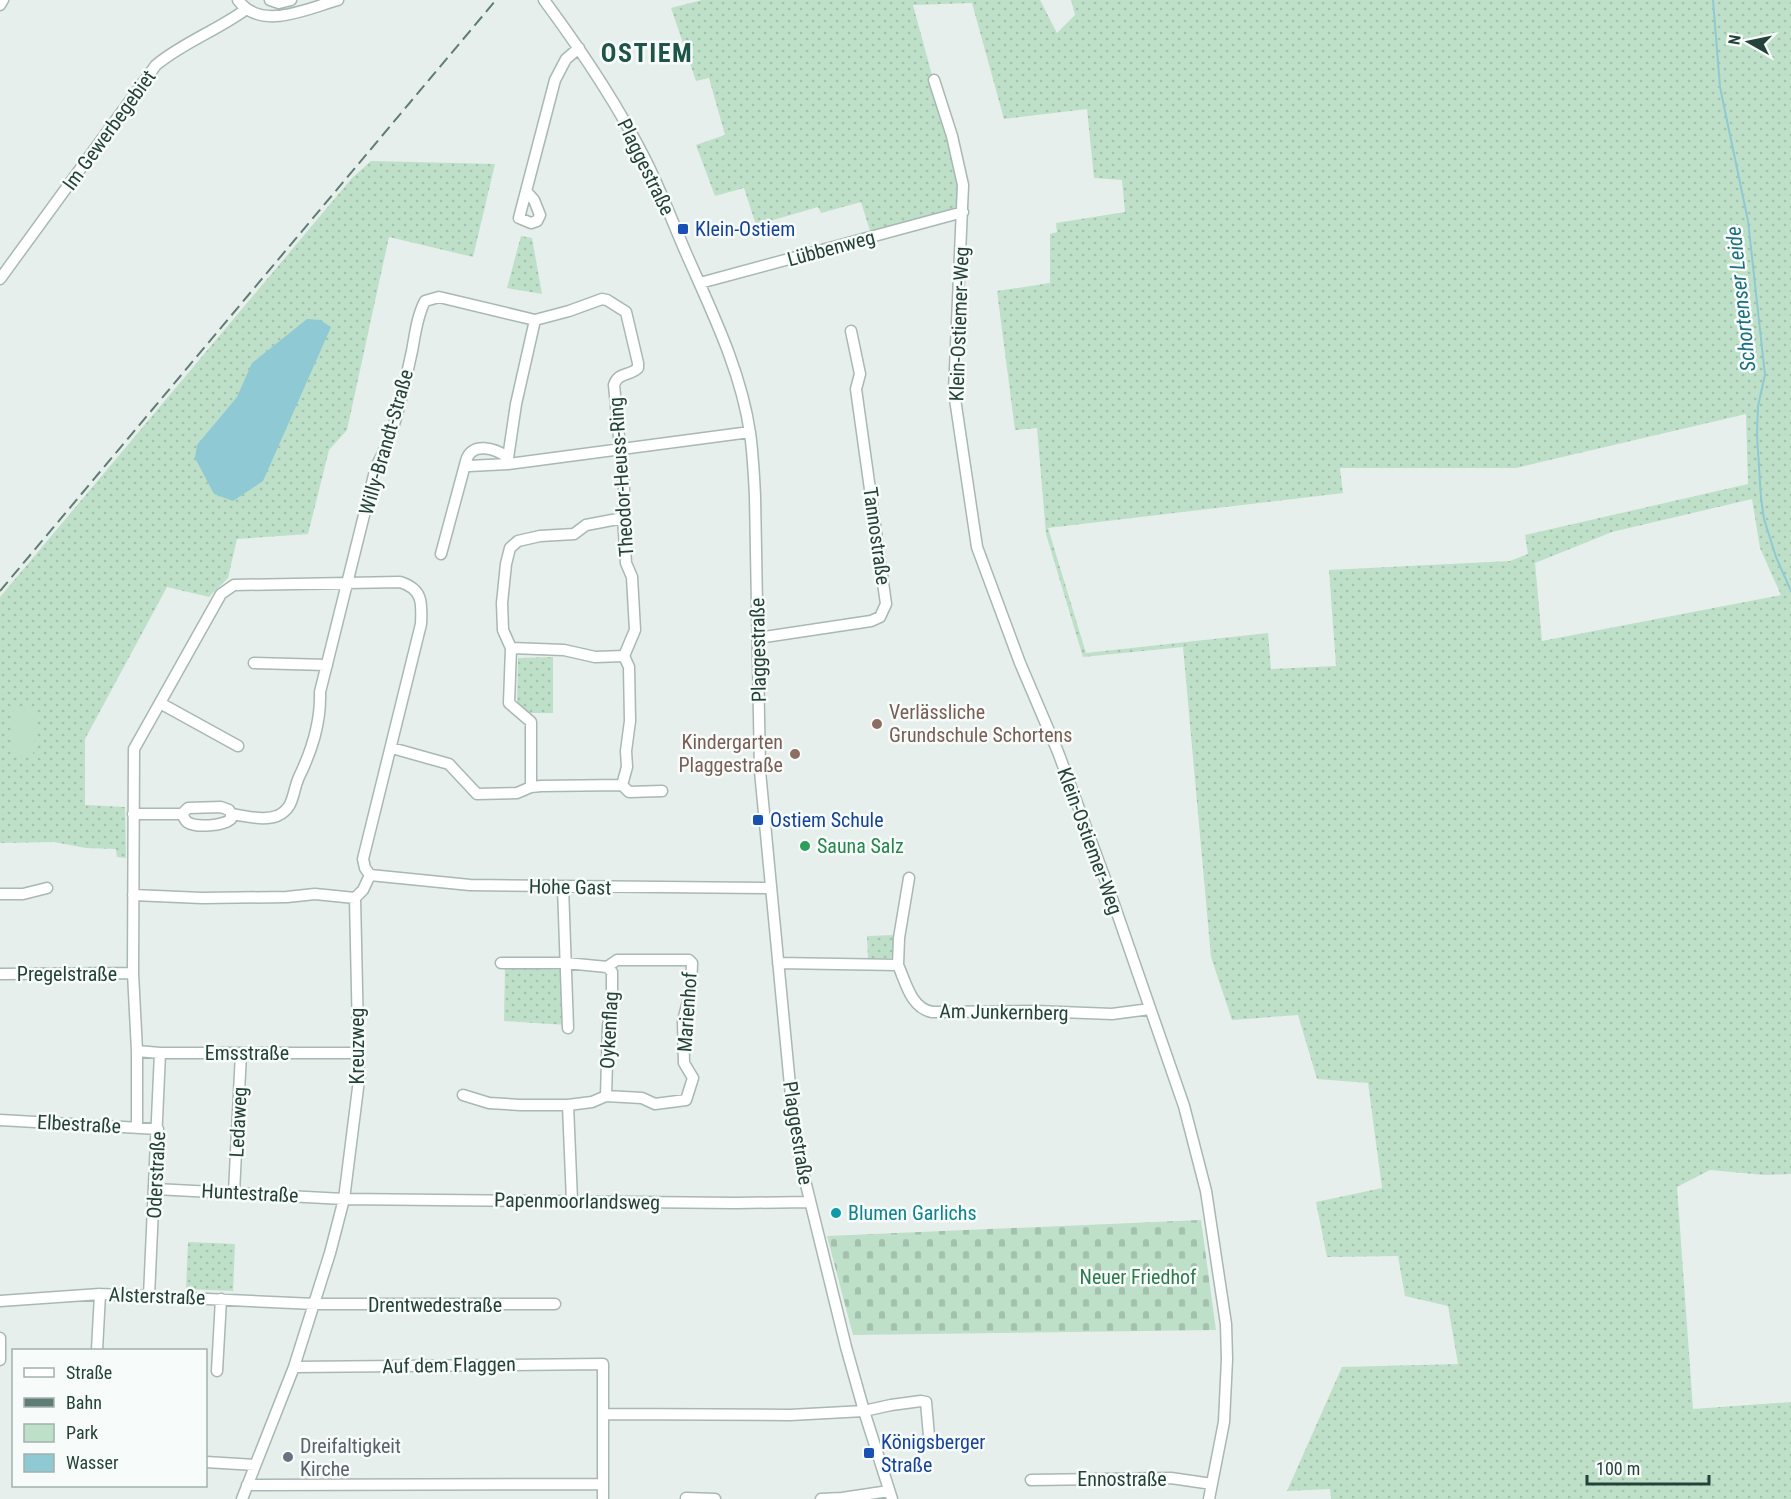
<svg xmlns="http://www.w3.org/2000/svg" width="1791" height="1499" font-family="'Roboto Condensed',sans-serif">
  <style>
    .green { fill: url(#green-dots); fill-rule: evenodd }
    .cemetery { fill: url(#cemetery-stones) }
    .pitch { fill: #bfe0c8 }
    .water { fill: #8ec9d4 }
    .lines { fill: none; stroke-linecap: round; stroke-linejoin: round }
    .stream { stroke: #8ec9d4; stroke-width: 2 }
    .minor-casing { stroke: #a8b8b2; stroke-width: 13 }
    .minor { stroke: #fff; stroke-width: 10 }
    .rail { stroke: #5f7d75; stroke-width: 2; stroke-dasharray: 12 6; stroke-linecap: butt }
    .transit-dot { fill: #1a4fb4; stroke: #f7fbf9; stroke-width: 2 }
    .education-dot { fill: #8d6e63; stroke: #f7fbf9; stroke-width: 2 }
    .leisure-dot { fill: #2e9e5b; stroke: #f7fbf9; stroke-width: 2 }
    .culture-dot { fill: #0f9aa8; stroke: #f7fbf9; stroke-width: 2 }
    .worship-dot { fill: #6b7280; stroke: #f7fbf9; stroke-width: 2 }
    .labels { text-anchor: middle; stroke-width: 5; stroke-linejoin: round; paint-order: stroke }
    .street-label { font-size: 20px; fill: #24423a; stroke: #f7fbf9 }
    .transit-label { font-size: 20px; fill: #164399; stroke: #f7fbf9; text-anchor: start }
    .education-label { font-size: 20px; fill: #785e54; stroke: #f7fbf9; text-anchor: start }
    .leisure-label { font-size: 20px; fill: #27864d; stroke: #f7fbf9; text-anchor: start }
    .culture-label { font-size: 20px; fill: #0d838f; stroke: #f7fbf9; text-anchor: start }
    .park-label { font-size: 20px; fill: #2d7a4b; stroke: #f7fbf9 }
    .worship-label { font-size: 20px; fill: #5b616d; stroke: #f7fbf9; text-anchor: start }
    .water-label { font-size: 21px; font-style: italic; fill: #1c6f80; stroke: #f7fbf9 }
    .district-label { font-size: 26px; font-weight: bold; letter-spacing: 1.5px; fill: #1f5548; stroke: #f7fbf9 }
  </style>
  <defs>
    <pattern id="green-dots" width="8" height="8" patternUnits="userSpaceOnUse" patternTransform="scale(1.5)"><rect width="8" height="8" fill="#bfe0c8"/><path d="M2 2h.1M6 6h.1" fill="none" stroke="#a4c1ad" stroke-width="1.8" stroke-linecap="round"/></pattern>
    <pattern id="cemetery-stones" width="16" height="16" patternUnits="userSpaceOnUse" patternTransform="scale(1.5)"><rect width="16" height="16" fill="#bfe0c8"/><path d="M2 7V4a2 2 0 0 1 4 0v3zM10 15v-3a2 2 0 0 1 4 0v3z" fill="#a4c1ad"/></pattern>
  </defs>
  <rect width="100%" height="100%" fill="#e6efeb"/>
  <path class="green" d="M702,0H1040L1057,33L1075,15L1071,0H1791V1174L1764,1175L1710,1170L1677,1187L1693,1409L1791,1402V1499H1331L1330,1489L1287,1491L1342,1367L1458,1364L1448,1306L1405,1296L1398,1256L1327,1257L1316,1202L1382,1188L1368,1083L1317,1079L1298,1015L1232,1020L1211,957L1183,647L1083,657L1046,534L1037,428L1015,430L997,291L1050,283V234L1057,232L1056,223L1125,212L1122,180L1094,178L1087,109L1004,119L972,3L913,5L958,171L959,209L871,234L861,202L821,213L818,207L756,225L744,188L715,196L696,145L725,135L709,78L696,81L671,8ZM1746,414L1748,484L1525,535L1528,554L1510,561L1329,570L1336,666L1271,669L1268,633L1086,653L1048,528L1343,493L1340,468H1516ZM1752,499L1760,548L1781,595L1542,641L1535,563L1612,532Z
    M371,161L495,164L473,257L389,237L347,430L329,450L308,534L237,539L228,578L209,597L167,587L85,739V805L125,807L126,858L117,857L116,849L86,848L54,842L0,843V597L352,178Z
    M521,236L532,238L542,294L507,288Z
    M553,657V713H527L517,702L518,658Z
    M894,935L895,953L891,958L868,959L867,936Z
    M505,968L564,970L567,1025L504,1021Z
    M188,1242L235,1244L233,1291L186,1289Z"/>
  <path class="cemetery" d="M1201,1220L1216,1330L853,1335L827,1236Z"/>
  <path class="pitch" d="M14,707L36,709L33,756L11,755Z"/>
  <path class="water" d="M307,319L320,320L331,327L263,481L233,501L214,494L195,458L197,445L237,397L252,363Z"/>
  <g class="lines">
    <path class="stream" d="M1713,0L1720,87L1748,221L1765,375L1758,406L1757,435L1761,498L1764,519L1776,557L1791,591"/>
    <defs>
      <path id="minor" d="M238,0C261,32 308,8 338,0
        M270,0L279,3L291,0
        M544,0C581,50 616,102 644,157C660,188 672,221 686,253C711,310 741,370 750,433C753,454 754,475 755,496L760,771L791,1096L800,1160L846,1347L864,1411L892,1499
        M0,5L3,0
        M934,80L952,136L963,185L954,392L977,547L1020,663L1058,752L1107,884L1184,1106L1206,1191L1226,1324L1227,1359L1224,1422L1209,1499
        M526,191L534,200L540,215L537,221L531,223L519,218L555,80L566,59L579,48
        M0,279L156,65C184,42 216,31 245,10
        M700,283L963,212
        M508,463V458C496,448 471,441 466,461L469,466L508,464L750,432
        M441,554L466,461
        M758,638L871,621L880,617L886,604L856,389L860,374L851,331
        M511,648L564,650L595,657L624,656
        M254,663L327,665
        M160,703L238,746
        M392,748L449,764L477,794L517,793L531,787L541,786L622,785L627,767L626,751L630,721L629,667L624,656L635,630L632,577L626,563L623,518L624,489L614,385C618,372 630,376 638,368V363L626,312L607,300L602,299L569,311L535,320
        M622,785L629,792L662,791
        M531,787V722L509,703L511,648L503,630L502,603L506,564L510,548L518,541L540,536L574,534L586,525L623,518
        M133,814H182L188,808L221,807L229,810L231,814C245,816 264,821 277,816C295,808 292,792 299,777C312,750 321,723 320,692L376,467C396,431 403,391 412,351C415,335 417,316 425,301L439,297L535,320L516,404L508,458
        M182,814C183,816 185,820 187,822C196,828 223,826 231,819V814
        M370,875L470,885L771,888
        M563,887L568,1028
        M0,894H23L47,888
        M133,895L202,898L287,897L315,894L355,898
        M778,963L898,965C906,983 911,1008 932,1012L1035,1011L1112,1014L1150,1009
        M898,965L899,938L909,878
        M0,974L133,973
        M137,1051L160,1053H358
        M463,1095L489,1103L520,1105H568L592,1102L606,1096L642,1098L655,1104L686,1100L693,1078L684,1063L683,1021L691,989L692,963L689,960H617L607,967L566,963H501
        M606,1096L608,1026L612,1005V972L607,967
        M568,1105L572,1201
        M0,1120L158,1129
        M137,1127V1051L133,973L134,749L221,594L234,585L400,582C423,589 422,603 421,624L363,859L365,868L370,875L363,890L355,898L359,1080L344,1199L330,1253L294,1367L242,1499
        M155,1189L344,1199L736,1203L810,1202
        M234,1192L241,1053
        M149,1296L160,1053
        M0,1301L100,1294L315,1304H555
        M0,1338V1360
        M97,1350L100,1294
        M294,1367L603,1364V1499
        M217,1371L221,1299
        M603,1414L790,1415L864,1411L891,1405L921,1401L926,1402L929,1436
        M206,1462L255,1465
        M1031,1480L1171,1478L1212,1484
        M247,1485L603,1484
        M686,1498L715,1499
        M821,1499L842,1498L889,1491"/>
    </defs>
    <use href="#minor" class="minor-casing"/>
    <use href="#minor" class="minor"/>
    <path class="rail" d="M0,591L496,0"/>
  </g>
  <g class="transit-dot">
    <rect x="677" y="223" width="12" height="12" rx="3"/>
    <rect x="752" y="814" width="12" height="12" rx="3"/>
    <rect x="863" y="1447" width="12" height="12" rx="3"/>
  </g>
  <g class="education-dot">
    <circle cx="877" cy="724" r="6"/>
    <circle cx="795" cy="754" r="6"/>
  </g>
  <circle class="leisure-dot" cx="805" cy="846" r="6"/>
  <circle class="culture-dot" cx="836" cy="1213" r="6"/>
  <circle class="worship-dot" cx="288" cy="1457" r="6"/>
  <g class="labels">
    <g class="street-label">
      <text transform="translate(109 130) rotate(-54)" y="7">Im Gewerbegebiet</text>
      <text transform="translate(646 167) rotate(64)" y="7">Plaggestraße</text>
      <text transform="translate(831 248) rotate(-15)" y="7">Lübbenweg</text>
      <text transform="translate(959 324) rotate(-88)" y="7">Klein-Ostiemer-Weg</text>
      <text transform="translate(386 442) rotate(-74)" y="7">Willy-Brandt-Straße</text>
      <text transform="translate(621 477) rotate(-94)" y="7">Theodor-Heuss-Ring</text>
      <text transform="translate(877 536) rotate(82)" y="7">Tannostraße</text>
      <text transform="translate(758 650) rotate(-91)" y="7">Plaggestraße</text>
      <text transform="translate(1090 841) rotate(70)" y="7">Klein-Ostiemer-Weg</text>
      <text transform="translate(570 887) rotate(1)" y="7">Hohe Gast</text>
      <text x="67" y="981">Pregelstraße</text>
      <text transform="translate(687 1012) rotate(-86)" y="7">Marienhof</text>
      <text transform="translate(1004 1012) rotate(1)" y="7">Am Junkernberg</text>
      <text transform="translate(609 1030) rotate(-87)" y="7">Oykenflag</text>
      <text transform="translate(357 1046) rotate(-90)" y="7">Kreuzweg</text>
      <text x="247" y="1060">Emsstraße</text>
      <text transform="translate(238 1122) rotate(-87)" y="7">Ledaweg</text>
      <text transform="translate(79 1124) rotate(3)" y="7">Elbestraße</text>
      <text transform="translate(798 1133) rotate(81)" y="7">Plaggestraße</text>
      <text transform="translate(156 1175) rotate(-87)" y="7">Oderstraße</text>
      <text transform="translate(250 1193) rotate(3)" y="7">Huntestraße</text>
      <text transform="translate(577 1201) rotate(1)" y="7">Papenmoorlandsweg</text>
      <text transform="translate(157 1296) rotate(2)" y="7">Alsterstraße</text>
      <text x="435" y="1312">Drentwedestraße</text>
      <text transform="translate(449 1365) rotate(-1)" y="7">Auf dem Flaggen</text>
      <text x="1122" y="1486">Ennostraße</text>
    </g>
    <g class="transit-label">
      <text x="695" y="236">Klein-Ostiem</text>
      <text x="770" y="827">Ostiem Schule</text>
      <text x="881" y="1449">Königsberger<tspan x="881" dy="23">Straße</tspan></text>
    </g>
    <g class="education-label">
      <text x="889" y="719">Verlässliche<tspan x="889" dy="23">Grundschule Schortens</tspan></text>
      <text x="783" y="749" text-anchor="end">Kindergarten<tspan x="783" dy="23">Plaggestraße</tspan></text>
    </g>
    <g class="leisure-label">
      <text x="817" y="853">Sauna Salz</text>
    </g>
    <g class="culture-label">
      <text x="848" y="1220">Blumen Garlichs</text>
    </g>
    <g class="park-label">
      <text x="1138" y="1284">Neuer Friedhof</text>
    </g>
    <g class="worship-label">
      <text x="300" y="1453">Dreifaltigkeit<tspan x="300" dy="23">Kirche</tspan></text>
    </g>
    <g class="water-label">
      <text transform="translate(1741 299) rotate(-96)" y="7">Schortenser Leide</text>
    </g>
    <g class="district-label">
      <text x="647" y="62">OSTIEM</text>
    </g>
  </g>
  <rect x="12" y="1349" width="195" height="138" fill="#f7fbf9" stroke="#a3b1ad" stroke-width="1.5"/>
  <rect x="24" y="1368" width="30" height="9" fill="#ffffff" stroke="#a3b1ad" stroke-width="1.5"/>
  <text x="66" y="1379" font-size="18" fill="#24423a">Straße</text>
  <rect x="24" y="1398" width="30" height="9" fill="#5f7d75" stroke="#a3b1ad" stroke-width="1.5"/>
  <text x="66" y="1409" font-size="18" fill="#24423a">Bahn</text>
  <rect x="24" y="1424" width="30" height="18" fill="#bfe0c8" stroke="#a3b1ad" stroke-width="1.5"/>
  <text x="66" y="1439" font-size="18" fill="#24423a">Park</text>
  <rect x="24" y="1454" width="30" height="18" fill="#8ec9d4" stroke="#a3b1ad" stroke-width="1.5"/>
  <text x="66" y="1469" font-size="18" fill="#24423a">Wasser</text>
  <g transform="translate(1749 42) rotate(279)" stroke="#f7fbf9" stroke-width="4.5" paint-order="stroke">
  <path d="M0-4.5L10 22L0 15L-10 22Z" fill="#24423a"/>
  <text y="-9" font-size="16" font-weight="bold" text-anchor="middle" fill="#24423a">N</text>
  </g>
  <path d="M1587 1475v9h122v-9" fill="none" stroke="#24423a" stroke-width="3"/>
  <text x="1596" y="1475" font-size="18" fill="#24423a" stroke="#f7fbf9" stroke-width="4.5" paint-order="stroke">100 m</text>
</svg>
